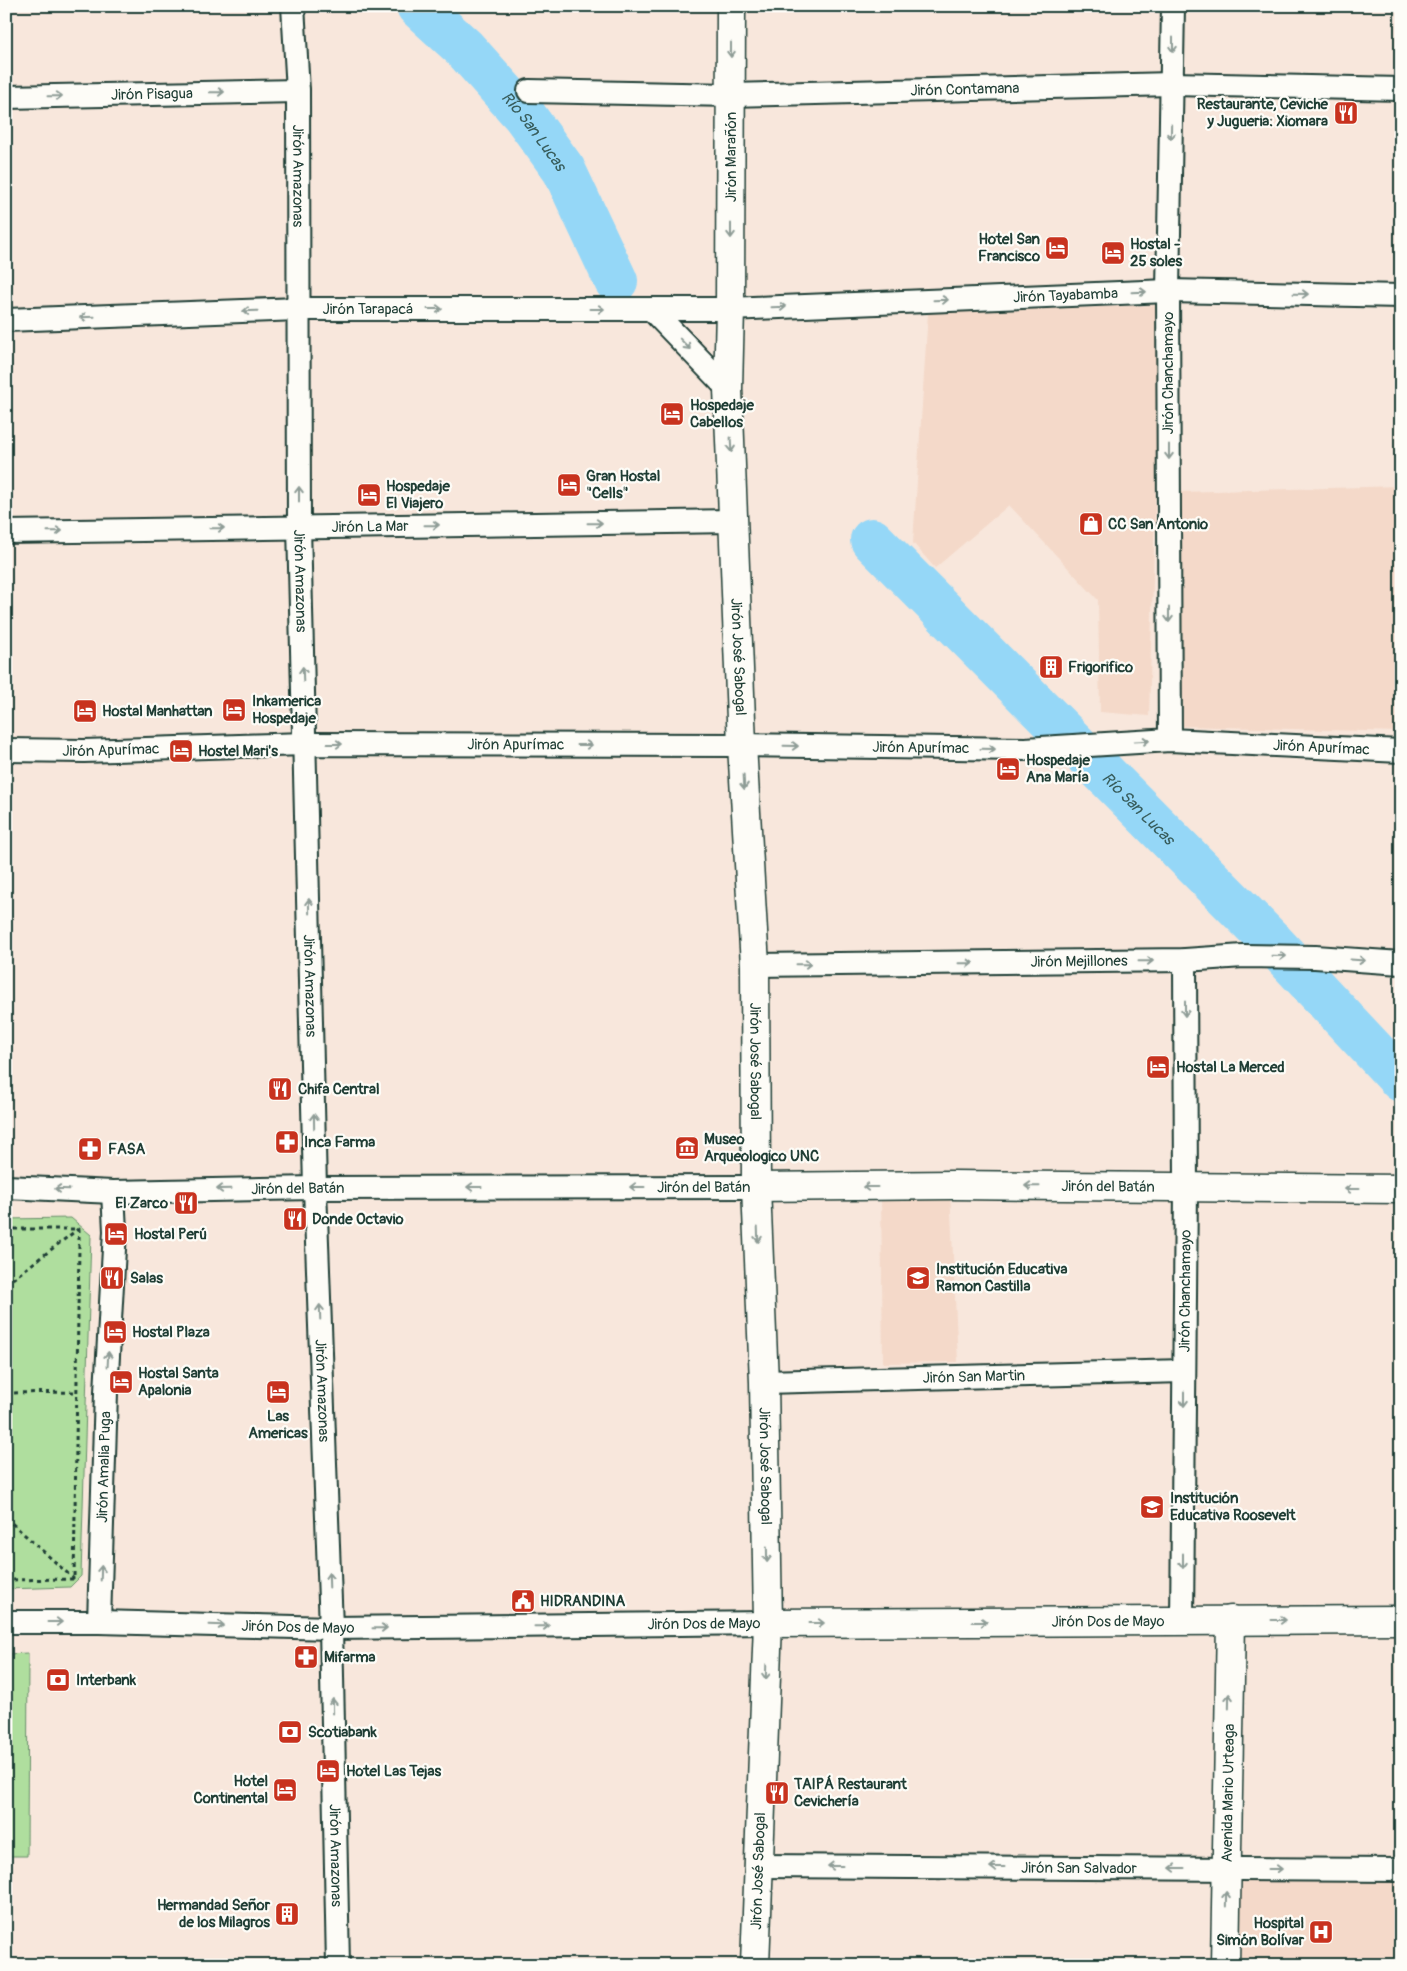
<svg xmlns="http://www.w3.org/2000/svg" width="1407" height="1971" font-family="Pangolin,sans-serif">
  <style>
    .built { fill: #f4d9c9 }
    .green { fill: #afde9e; stroke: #678e69 }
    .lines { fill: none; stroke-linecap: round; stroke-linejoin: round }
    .river { stroke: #95d7f7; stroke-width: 44 }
    .street-casing { stroke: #1f3d34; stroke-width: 26 }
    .secondary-casing { stroke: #1f3d34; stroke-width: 31 }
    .path { stroke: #1f3d34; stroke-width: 3; stroke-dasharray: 4 4; stroke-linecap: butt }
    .street { stroke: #fdfcf7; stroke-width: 22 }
    .secondary { stroke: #fdfcf7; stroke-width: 28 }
    .oneway { stroke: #8e9c96 }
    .labels { text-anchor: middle; stroke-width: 4.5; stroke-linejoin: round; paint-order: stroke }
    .street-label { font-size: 15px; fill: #1f3d34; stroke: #fdfcf7 }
    .poi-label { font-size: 15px; font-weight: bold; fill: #1f3d34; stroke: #fdfcf7; text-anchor: start }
    .water-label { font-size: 16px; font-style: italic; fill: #375c5b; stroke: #fdfcf7 }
  </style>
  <rect width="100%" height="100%" fill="#f8e7dc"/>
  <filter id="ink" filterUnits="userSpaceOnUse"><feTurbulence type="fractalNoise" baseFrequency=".02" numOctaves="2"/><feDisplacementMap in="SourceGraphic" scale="10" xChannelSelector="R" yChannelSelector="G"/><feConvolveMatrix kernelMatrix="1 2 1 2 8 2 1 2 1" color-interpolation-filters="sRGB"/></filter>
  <g filter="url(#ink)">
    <path class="built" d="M1161,305L1149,716L1100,712L1098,600L1009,505L935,568L913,543L928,313Z
      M1401,486V732L1183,726L1179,492Z
      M950,1191L958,1362L883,1363L881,1194Z
      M1241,1878L1401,1880V1965H1240Z"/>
    <path class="green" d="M71,1218L91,1235L81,1576L70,1587L6,1589V1219Z
      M28,1653L27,1856H6V1654Z"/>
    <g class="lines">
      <g class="river">
        <path id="s1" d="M418,6L464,48L524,115L564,170L616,281"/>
        <path id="s2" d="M872,540L1272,942L1401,1080"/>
      </g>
      <defs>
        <g id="street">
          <path id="s3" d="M293,6L298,91L299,526L315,1188L331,1628L338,1965"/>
          <path id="s4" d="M529,91L731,95L1172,84L1401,89"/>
          <path id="s5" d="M6,97L298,91"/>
          <path d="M651,309L728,389"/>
          <path id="s6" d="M6,320L298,309H730L1168,291L1401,296"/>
          <path id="s7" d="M6,532L734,521"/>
          <path d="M1170,740L1168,291L1173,6"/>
          <path id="s8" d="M6,750L84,751L305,744L742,745L1025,749L1170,740L1401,751"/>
          <path id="s9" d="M755,965L1185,960L1243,956L1315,957L1401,963"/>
          <path id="s10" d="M6,1187L113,1192L315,1188L756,1187"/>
          <path id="s11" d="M764,1382L1184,1371"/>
          <path id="s12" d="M1182,1621L1186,1188L1185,960"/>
          <path id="s13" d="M6,1622H99L331,1628L768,1623"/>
          <path id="s14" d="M99,1622L106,1392L115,1231L113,1192"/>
          <path id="s15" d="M758,1866L1401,1870"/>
        </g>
        <g id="secondary">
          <path id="s16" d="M731,6L730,309L728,389L742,745L755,965L756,1187L764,1382L768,1623L755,1965"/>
          <path id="s17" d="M756,1187L953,1185L1401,1189"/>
          <path id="s18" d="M768,1623L1401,1620"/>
          <path id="s19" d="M1225,1965L1231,1620"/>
        </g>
      </defs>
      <use href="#street" class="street-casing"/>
      <use href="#secondary" class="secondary-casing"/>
      <path class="path" d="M6,1229H79V1245L74,1579L6,1580
        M6,1284L78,1229
        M6,1393L78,1392
        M6,1518L74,1579"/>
      <use href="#street" class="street"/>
      <use href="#secondary" class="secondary"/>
    </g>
    <defs><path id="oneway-shaft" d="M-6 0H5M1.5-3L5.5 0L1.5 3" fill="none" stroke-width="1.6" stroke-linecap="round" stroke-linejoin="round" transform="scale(1.25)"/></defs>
    <g class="oneway">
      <use href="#oneway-shaft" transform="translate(1173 45) rotate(90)"/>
      <use href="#oneway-shaft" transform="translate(731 50) rotate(90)"/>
      <use href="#oneway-shaft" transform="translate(217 92) rotate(-1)"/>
      <use href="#oneway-shaft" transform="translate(55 96) rotate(-1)"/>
      <use href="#oneway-shaft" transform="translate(1171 132) rotate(91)"/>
      <use href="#oneway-shaft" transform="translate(731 231) rotate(90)"/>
      <use href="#oneway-shaft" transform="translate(1139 292) rotate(-2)"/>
      <use href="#oneway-shaft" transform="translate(1301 294) rotate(1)"/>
      <use href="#oneway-shaft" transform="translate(941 300) rotate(-2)"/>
      <use href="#oneway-shaft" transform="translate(779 307) rotate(-2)"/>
      <use href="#oneway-shaft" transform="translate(435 309)"/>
      <use href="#oneway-shaft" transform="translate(597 309)"/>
      <use href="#oneway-shaft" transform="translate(250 311) rotate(178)"/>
      <use href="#oneway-shaft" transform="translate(87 317) rotate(178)"/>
      <use href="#oneway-shaft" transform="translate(685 344) rotate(46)"/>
      <use href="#oneway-shaft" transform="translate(731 445) rotate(87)"/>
      <use href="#oneway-shaft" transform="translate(1169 452) rotate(90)"/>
      <use href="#oneway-shaft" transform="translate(299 494) rotate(-90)"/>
      <use href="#oneway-shaft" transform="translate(595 523) rotate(-1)"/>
      <use href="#oneway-shaft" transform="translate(432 525) rotate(-1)"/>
      <use href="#oneway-shaft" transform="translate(217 528) rotate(-1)"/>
      <use href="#oneway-shaft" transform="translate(55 531) rotate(-1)"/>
      <use href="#oneway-shaft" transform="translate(1169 615) rotate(90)"/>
      <use href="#oneway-shaft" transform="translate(303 674) rotate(-92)"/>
      <use href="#oneway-shaft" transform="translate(1142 741) rotate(-3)"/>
      <use href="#oneway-shaft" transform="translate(335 744)"/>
      <use href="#oneway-shaft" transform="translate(585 745)"/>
      <use href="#oneway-shaft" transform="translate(791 746) rotate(1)"/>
      <use href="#oneway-shaft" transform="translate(988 749) rotate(1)"/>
      <use href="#oneway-shaft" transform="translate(744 782) rotate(87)"/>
      <use href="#oneway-shaft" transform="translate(309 906) rotate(-91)"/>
      <use href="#oneway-shaft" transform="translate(1279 956) rotate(1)"/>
      <use href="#oneway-shaft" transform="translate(1358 960) rotate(4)"/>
      <use href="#oneway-shaft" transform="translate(1146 961) rotate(-1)"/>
      <use href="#oneway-shaft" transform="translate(966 963) rotate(-1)"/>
      <use href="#oneway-shaft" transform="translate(804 964) rotate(-1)"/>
      <use href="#oneway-shaft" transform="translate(1185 1009) rotate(90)"/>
      <use href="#oneway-shaft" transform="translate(314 1121) rotate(-91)"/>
      <use href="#oneway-shaft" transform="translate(1032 1186) rotate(-179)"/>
      <use href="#oneway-shaft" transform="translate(474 1187) rotate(180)"/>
      <use href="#oneway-shaft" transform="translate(637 1187) rotate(180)"/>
      <use href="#oneway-shaft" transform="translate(870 1187) rotate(180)"/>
      <use href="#oneway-shaft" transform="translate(62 1189) rotate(-178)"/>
      <use href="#oneway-shaft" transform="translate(224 1189) rotate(179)"/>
      <use href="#oneway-shaft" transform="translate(1352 1189) rotate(-180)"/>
      <use href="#oneway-shaft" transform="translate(758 1235) rotate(88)"/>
      <use href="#oneway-shaft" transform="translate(320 1312) rotate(-92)"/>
      <use href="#oneway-shaft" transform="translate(108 1359) rotate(-87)"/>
      <use href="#oneway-shaft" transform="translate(1184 1399) rotate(90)"/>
      <use href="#oneway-shaft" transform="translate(767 1555) rotate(89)"/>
      <use href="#oneway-shaft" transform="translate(1183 1561) rotate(90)"/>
      <use href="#oneway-shaft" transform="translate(101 1573) rotate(-88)"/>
      <use href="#oneway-shaft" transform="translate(329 1580) rotate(-92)"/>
      <use href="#oneway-shaft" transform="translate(1279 1620)"/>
      <use href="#oneway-shaft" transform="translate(55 1622)"/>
      <use href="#oneway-shaft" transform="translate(980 1622)"/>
      <use href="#oneway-shaft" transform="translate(817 1623)"/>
      <use href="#oneway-shaft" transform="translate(217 1625) rotate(2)"/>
      <use href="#oneway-shaft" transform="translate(542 1626) rotate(-1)"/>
      <use href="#oneway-shaft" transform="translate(380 1628) rotate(-1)"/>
      <use href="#oneway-shaft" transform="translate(766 1672) rotate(92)"/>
      <use href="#oneway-shaft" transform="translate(1229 1701) rotate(-89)"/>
      <use href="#oneway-shaft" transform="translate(333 1706) rotate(-91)"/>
      <use href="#oneway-shaft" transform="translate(835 1866) rotate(-180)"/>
      <use href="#oneway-shaft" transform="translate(997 1867) rotate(-180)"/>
      <use href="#oneway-shaft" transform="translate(1177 1868) rotate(-180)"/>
      <use href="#oneway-shaft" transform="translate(1275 1869)"/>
      <use href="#oneway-shaft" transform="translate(1226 1899) rotate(-89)"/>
    </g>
  </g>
  <defs>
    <symbol id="restaurant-square" viewBox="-11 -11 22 22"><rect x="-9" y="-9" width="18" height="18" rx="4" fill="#c8321e" stroke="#fdfcf7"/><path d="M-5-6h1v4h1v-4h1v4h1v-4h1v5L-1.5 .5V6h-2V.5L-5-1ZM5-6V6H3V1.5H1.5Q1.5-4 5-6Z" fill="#fff"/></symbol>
    <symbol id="hotel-square" viewBox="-11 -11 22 22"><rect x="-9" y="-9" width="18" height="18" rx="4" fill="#c8321e" stroke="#fdfcf7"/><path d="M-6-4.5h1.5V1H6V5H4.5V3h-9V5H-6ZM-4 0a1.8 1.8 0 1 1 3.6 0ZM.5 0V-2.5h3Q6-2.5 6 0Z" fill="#fff"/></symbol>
    <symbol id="shop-square" viewBox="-11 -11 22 22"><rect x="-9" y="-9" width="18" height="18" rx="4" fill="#c8321e" stroke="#fdfcf7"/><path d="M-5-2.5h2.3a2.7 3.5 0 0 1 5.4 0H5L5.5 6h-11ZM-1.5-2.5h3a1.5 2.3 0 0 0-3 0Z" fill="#fff"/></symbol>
    <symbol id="building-square" viewBox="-11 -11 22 22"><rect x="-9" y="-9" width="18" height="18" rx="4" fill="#c8321e" stroke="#fdfcf7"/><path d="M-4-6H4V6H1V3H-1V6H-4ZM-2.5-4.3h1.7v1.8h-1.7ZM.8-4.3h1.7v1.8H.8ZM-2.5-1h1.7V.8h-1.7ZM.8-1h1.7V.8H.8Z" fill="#fff"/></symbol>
    <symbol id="pharmacy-square" viewBox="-11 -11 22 22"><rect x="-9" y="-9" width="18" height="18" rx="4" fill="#c8321e" stroke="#fdfcf7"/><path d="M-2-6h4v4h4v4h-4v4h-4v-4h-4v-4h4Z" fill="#fff"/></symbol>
    <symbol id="museum-square" viewBox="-11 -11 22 22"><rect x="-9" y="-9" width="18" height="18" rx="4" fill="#c8321e" stroke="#fdfcf7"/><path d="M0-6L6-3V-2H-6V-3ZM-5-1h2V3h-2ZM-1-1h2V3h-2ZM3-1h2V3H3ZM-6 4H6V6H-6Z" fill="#fff"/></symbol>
    <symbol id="school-square" viewBox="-11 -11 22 22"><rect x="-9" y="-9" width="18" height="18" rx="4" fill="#c8321e" stroke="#fdfcf7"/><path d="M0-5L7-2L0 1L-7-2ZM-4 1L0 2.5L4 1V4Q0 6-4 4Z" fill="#fff"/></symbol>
    <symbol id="civic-square" viewBox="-11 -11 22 22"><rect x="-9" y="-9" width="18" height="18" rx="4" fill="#c8321e" stroke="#fdfcf7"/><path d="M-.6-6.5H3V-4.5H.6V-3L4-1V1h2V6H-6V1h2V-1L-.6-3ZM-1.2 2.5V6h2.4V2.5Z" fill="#fff"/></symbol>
    <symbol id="bank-square" viewBox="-11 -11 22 22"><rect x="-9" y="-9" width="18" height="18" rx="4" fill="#c8321e" stroke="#fdfcf7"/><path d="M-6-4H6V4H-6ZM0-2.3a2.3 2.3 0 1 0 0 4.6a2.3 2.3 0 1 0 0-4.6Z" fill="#fff"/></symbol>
    <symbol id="hospital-square" viewBox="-11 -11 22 22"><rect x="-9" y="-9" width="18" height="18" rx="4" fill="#c8321e" stroke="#fdfcf7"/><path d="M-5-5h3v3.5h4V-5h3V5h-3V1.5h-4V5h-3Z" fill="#fff"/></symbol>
  </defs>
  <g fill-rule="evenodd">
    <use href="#restaurant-square" x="1332" y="99" width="28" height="28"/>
    <use href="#hotel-square" x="1043" y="234" width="28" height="28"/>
    <use href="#hotel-square" x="1099" y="239" width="28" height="28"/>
    <use href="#hotel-square" x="658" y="400" width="28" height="28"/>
    <use href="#hotel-square" x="555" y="471" width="28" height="28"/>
    <use href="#hotel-square" x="355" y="481" width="28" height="28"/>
    <use href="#shop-square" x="1077" y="510" width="28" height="28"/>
    <use href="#building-square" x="1037" y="653" width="28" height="28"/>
    <use href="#hotel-square" x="220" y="696" width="28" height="28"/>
    <use href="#hotel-square" x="71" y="697" width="28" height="28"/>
    <use href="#hotel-square" x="167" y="737" width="28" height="28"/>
    <use href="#hotel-square" x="994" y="755" width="28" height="28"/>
    <use href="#hotel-square" x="1144" y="1053" width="28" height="28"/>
    <use href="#restaurant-square" x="266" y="1075" width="28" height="28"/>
    <use href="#pharmacy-square" x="273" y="1128" width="28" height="28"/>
    <use href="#museum-square" x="673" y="1134" width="28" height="28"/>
    <use href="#pharmacy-square" x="76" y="1135" width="28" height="28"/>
    <use href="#restaurant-square" x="172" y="1189" width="28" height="28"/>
    <use href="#restaurant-square" x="281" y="1205" width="28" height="28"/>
    <use href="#hotel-square" x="102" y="1220" width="28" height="28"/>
    <use href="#restaurant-square" x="98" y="1264" width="28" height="28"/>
    <use href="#school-square" x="904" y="1264" width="28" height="28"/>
    <use href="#hotel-square" x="101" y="1318" width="28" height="28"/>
    <use href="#hotel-square" x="107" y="1368" width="28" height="28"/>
    <use href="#hotel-square" x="264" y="1378" width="28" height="28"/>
    <use href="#school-square" x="1138" y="1493" width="28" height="28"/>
    <use href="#civic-square" x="509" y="1587" width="28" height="28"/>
    <use href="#pharmacy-square" x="292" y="1643" width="28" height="28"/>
    <use href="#bank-square" x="44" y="1666" width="28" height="28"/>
    <use href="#bank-square" x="276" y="1718" width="28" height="28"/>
    <use href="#hotel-square" x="314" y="1757" width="28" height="28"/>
    <use href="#hotel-square" x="271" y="1776" width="28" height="28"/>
    <use href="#restaurant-square" x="763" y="1779" width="28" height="28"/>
    <use href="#building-square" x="273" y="1900" width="28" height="28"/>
    <use href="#hospital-square" x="1307" y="1918" width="28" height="28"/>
  </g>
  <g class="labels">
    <g class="street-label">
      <text dy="5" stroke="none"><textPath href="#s4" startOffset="436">Jirón Contamana</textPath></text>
      <text dy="5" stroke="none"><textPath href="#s5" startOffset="146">Jirón Pisagua</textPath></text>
      <text transform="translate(731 157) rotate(-90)" y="5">Jirón Marañón</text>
      <text dy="5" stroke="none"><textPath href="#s3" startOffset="170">Jirón Amazonas</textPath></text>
      <text dy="5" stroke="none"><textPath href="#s6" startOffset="1060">Jirón Tayabamba</textPath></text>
      <text dy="5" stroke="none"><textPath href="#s6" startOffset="362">Jirón Tarapacá</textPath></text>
      <text transform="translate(1168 373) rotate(-90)" y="5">Jirón Chanchamayo</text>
      <text dy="5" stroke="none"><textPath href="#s7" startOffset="364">Jirón La Mar</textPath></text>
      <text dy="5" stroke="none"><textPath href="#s3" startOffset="575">Jirón Amazonas</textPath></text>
      <text dy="5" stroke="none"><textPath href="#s16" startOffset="651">Jirón José Sabogal</textPath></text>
      <text dy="5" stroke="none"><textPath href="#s8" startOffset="510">Jirón Apurímac</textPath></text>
      <text dy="5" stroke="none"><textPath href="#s8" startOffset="1316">Jirón Apurímac</textPath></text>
      <text dy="5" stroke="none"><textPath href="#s8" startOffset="915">Jirón Apurímac</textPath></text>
      <text dy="5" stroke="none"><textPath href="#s8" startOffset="105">Jirón Apurímac</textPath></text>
      <text dy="5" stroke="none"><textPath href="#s9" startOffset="324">Jirón Mejillones</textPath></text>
      <text dy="5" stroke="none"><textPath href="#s3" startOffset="980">Jirón Amazonas</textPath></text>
      <text dy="5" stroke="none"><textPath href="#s16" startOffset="1056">Jirón José Sabogal</textPath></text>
      <text dy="5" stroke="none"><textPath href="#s10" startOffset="698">Jirón del Batán</textPath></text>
      <text dy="5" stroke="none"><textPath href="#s17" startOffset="352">Jirón del Batán</textPath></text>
      <text dy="5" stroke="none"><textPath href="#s10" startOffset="292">Jirón del Batán</textPath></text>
      <text dy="5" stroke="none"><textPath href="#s12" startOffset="330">Jirón Chanchamayo</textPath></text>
      <text dy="5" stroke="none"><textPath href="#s11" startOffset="210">Jirón San Martin</textPath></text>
      <text dy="5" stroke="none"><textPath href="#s3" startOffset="1385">Jirón Amazonas</textPath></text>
      <text dy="5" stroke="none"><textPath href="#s16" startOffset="1461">Jirón José Sabogal</textPath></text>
      <text dy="5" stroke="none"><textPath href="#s14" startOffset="155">Jirón Amalia Puga</textPath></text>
      <text dy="5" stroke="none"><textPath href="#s18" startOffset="340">Jirón Dos de Mayo</textPath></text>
      <text dy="5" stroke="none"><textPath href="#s13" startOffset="698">Jirón Dos de Mayo</textPath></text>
      <text dy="5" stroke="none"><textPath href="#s13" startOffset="292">Jirón Dos de Mayo</textPath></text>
      <text dy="5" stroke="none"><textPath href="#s19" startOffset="172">Avenida Mario Urteaga</textPath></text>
      <text dy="5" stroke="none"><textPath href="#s3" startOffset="1850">Jirón Amazonas</textPath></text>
      <text dy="5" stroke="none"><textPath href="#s15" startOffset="321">Jirón San Salvador</textPath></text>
      <text transform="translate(758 1871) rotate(-88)" y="5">Jirón José Sabogal</text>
    </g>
    <g class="poi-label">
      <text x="1328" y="109" text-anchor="end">Restaurante, Ceviche<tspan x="1328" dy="17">y Jugueria: Xiomara</tspan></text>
      <text x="1040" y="244" text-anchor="end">Hotel San<tspan x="1040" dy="17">Francisco</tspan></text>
      <text x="1130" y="249">Hostal -<tspan x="1130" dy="17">25 soles</tspan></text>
      <text x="690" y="410">Hospedaje<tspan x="690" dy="17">Cabellos</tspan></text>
      <text x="586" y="481">Gran Hostal<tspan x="586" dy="17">"Cells"</tspan></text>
      <text x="386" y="491">Hospedaje<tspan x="386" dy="17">El Viajero</tspan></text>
      <text x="1108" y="529">CC San Antonio</text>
      <text x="1068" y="672">Frigorifico</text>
      <text x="252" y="706">Inkamerica<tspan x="252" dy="17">Hospedaje</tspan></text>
      <text x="102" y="716">Hostal Manhattan</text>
      <text x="198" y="756">Hostel Mari's</text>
      <text x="1026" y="765">Hospedaje<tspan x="1026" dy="17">Ana María</tspan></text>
      <text x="1176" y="1072">Hostal La Merced</text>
      <text x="298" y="1094">Chifa Central</text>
      <text x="704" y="1144">Museo<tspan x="704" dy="17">Arqueologico UNC</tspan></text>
      <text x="304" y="1147">Inca Farma</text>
      <text x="108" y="1154">FASA</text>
      <text x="168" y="1208" text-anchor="end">El Zarco</text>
      <text x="312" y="1224">Donde Octavio</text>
      <text x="134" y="1239">Hostal Perú</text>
      <text x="936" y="1274">Institución Educativa<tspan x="936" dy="17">Ramon Castilla</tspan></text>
      <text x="130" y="1283">Salas</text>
      <text x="132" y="1337">Hostal Plaza</text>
      <text x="138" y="1378">Hostal Santa<tspan x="138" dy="17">Apalonia</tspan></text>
      <text x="278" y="1421" text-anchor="middle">Las<tspan x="278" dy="17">Americas</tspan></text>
      <text x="1170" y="1503">Institución<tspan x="1170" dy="17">Educativa Roosevelt</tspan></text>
      <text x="540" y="1606">HIDRANDINA</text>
      <text x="324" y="1662">Mifarma</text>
      <text x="76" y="1685">Interbank</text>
      <text x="308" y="1737">Scotiabank</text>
      <text x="346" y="1776">Hotel Las Tejas</text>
      <text x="268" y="1786" text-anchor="end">Hotel<tspan x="268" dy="17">Continental</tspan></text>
      <text x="794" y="1789">TAIPÁ Restaurant<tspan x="794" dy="17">Cevichería</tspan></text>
      <text x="270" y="1910" text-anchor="end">Hermandad Señor<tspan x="270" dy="17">de los Milagros</tspan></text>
      <text x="1304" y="1928" text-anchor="end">Hospital<tspan x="1304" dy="17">Simón Bolívar</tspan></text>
    </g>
    <g class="water-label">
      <text dy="6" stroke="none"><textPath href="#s1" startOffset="171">Río San Lucas</textPath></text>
      <text dy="6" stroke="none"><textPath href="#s2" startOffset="378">Río San Lucas</textPath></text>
    </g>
  </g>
  <rect width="1407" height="1971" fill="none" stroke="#fdfcf7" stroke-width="25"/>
  <rect x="12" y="12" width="1382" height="1946" fill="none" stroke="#1f3d34" stroke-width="2" filter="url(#ink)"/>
</svg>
